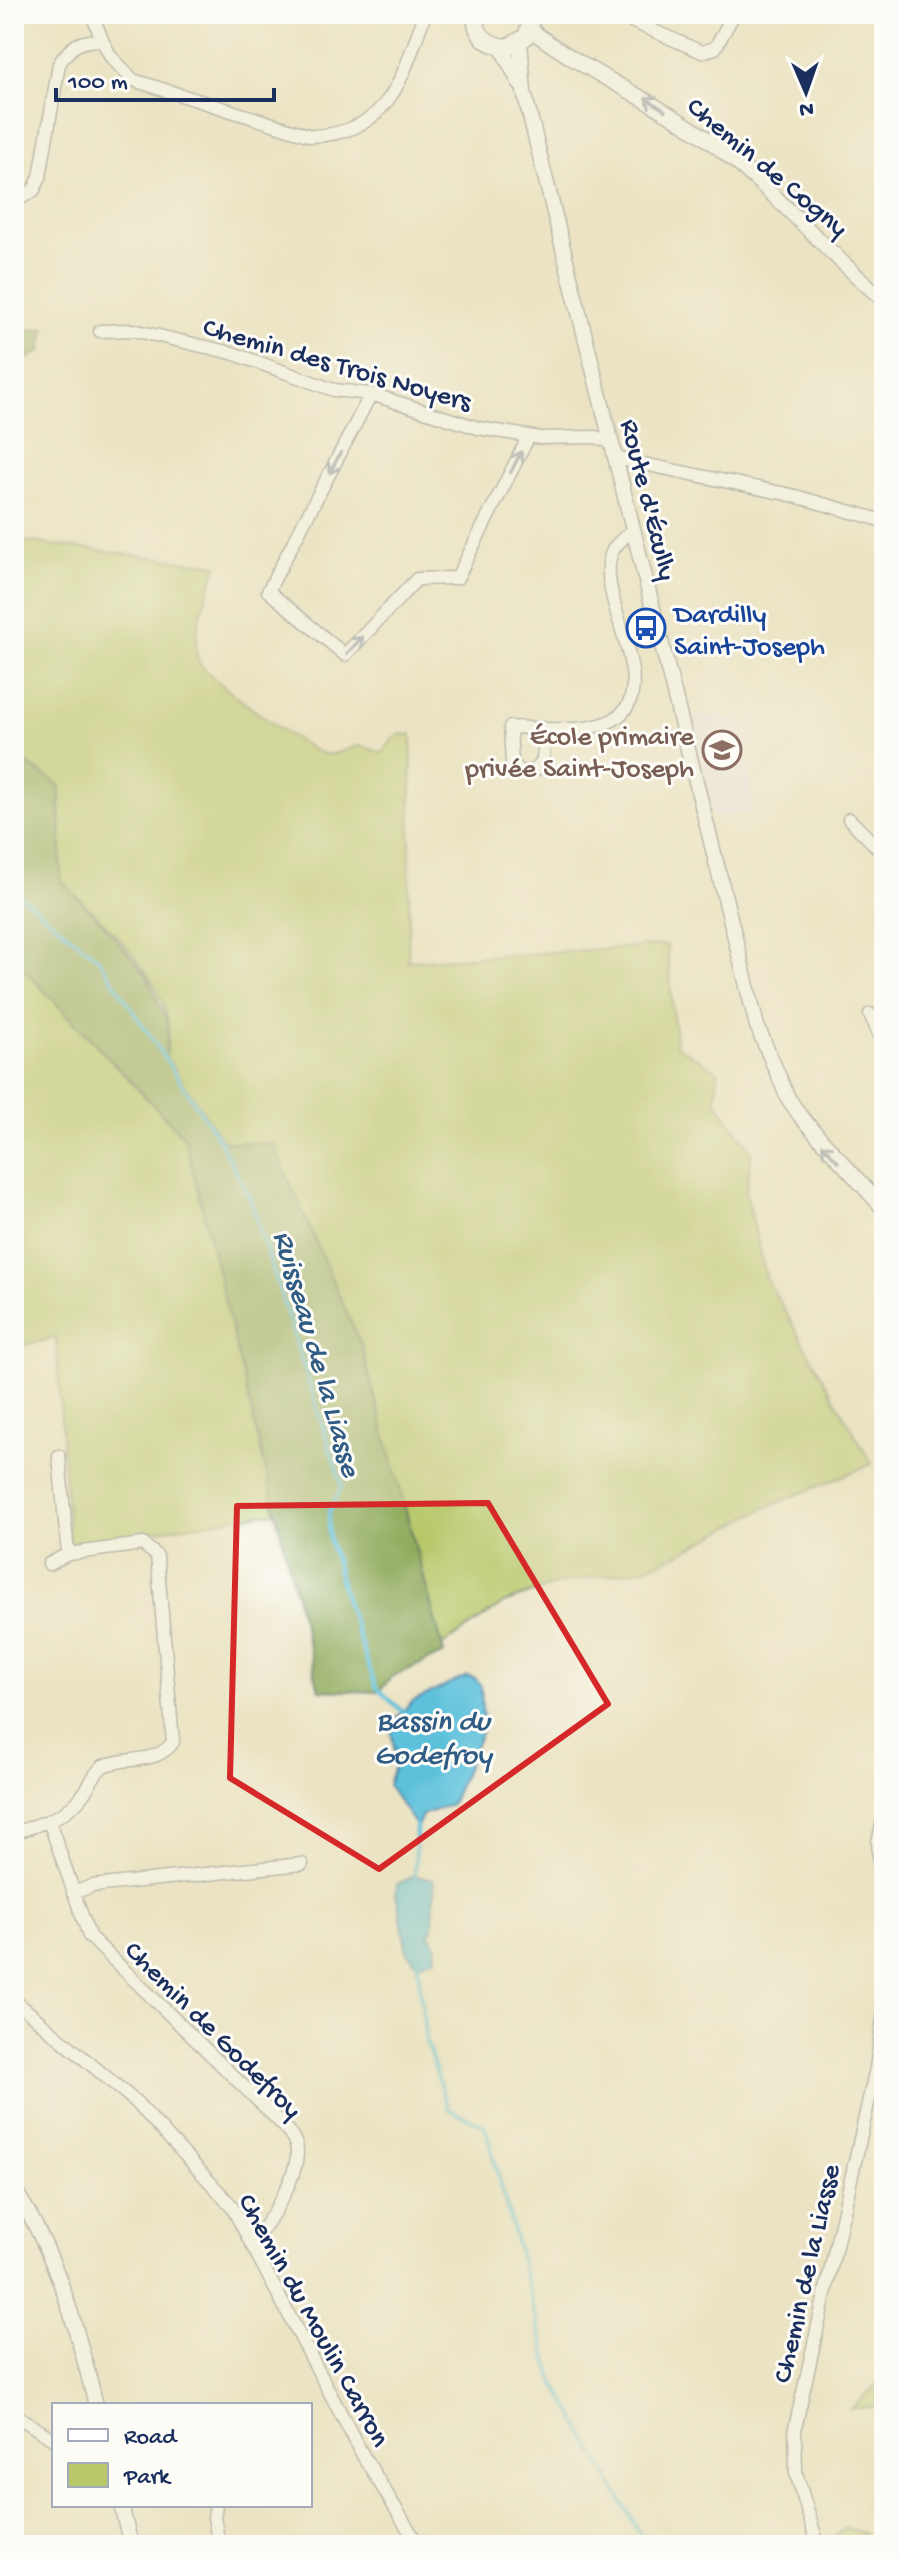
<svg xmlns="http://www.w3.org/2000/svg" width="898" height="2559" font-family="'Gochi Hand',sans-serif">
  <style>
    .built { fill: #e1d4f4 }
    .green { fill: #b8c86a; stroke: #6a7c64; stroke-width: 2 }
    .forest { fill: #92ac5e; stroke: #566e5e; stroke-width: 2 }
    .water { fill: #5dc1db; stroke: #3c789c; stroke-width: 2 }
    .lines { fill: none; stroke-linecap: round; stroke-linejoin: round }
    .stream { stroke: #5dc1db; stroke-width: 4 }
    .minor-casing { stroke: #838990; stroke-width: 15 }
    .tertiary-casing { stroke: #838990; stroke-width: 17 }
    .secondary-casing { stroke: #838990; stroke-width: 19 }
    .minor { stroke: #fff; stroke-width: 12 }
    .tertiary { stroke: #fff; stroke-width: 14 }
    .secondary { stroke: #fff; stroke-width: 16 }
    .oneway { stroke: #8d97ae }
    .marked { fill: none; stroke: #d62828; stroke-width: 6; stroke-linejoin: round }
    .labels { text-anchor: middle; stroke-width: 6; stroke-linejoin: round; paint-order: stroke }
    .street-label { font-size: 28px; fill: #1b2f5e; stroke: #fdfcf7 }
    .transit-label { font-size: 28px; fill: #164399; stroke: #fdfcf7; text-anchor: start }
    .education-label { font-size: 28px; fill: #785e54; stroke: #fdfcf7; text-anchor: end }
    .water-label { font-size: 30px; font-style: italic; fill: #2f5b84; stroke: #fdfcf7 }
  </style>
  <rect width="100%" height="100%" fill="#fdfcf7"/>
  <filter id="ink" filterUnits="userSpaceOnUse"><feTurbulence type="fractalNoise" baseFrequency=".0125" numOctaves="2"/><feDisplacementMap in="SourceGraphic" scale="16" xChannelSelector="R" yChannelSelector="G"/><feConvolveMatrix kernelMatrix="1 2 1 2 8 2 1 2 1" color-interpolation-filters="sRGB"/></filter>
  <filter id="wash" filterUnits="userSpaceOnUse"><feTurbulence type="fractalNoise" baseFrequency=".006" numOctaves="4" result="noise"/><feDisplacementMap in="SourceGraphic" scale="32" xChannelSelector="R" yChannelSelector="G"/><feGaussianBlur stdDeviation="1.8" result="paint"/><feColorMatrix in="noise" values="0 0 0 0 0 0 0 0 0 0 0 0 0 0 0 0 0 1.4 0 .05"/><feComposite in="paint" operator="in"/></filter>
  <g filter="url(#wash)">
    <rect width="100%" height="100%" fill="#ebe3c3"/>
    <path class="built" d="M722,715L745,725L753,806L748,807L749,813L714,817L690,717Z"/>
    <path class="green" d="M14,540L217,565C209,592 190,632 198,660C203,676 299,744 318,752C334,759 344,748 359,746C366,746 376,751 382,753L396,735L412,734L408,961L667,945L676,1045L718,1071L716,1101L752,1152L746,1193L767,1280L872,1464L765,1508L681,1553L643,1569L560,1583L504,1603L442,1646L361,1345L166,1057C167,1046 169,1035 168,1025C165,975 95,914 61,881L60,786L14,755Z
      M14,959L185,1138L277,1512L69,1544L56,1338L14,1347Z
      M884,2378V2406L851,2409Z
      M845,2528L865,2533L872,2545H830V2540Z"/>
    <path class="forest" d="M45,328L41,351L14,366V332Z
      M14,755L60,786L61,881L102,922L147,976L168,1024L166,1057L220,1141L273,1144L361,1345L444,1653L392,1677L378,1692L319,1690L185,1138L14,959Z"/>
    <path class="water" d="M467,1676L475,1678L481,1686L483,1728L451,1804L422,1815L417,1827L388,1785L396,1759L390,1724L413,1701Z
      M414,1876L432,1879L434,1883L433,1930L429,1933L435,1943L436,1958L417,1964L407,1951L396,1893L397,1884Z"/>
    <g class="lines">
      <path class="stream" d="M14,891L98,958L220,1141L251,1201L342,1486L329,1512V1538L346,1601L376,1687L403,1712
        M415,1879L416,1824
        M417,1960L426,2041L448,2109L485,2126L552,2377L646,2545"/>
    </g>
  </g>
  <g filter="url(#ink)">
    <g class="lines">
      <defs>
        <path id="minor" d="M92,14L102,40
          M615,14L702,52L715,48L734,14
          M14,202L34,190L40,177L59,64C71,45 80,40 102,40L111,57L133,80L311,136C391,134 402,77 425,14
          M100,331L133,330L232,353L334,390L371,394L478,428L540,438L596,437L610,442
          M371,394L268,591L345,655L417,579L457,578L529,436
          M615,458L791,495L884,521
          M543,728C544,748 549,774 521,772L512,763L510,727C537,728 569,732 596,726C680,707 591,600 612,552C616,543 626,536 633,530
          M849,819L884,854
          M870,1014L884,1045
          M59,1456L68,1554
          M884,1816L878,1842L884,1924
          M49,1821L89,1936L277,2119C284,2126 293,2135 296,2145C303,2170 269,2224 252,2242
          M14,1833C36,1825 66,1818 81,1797C90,1787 92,1775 103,1766C126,1756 157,1765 173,1742L157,1556L143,1544L68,1554L49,1564
          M73,1893L92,1886L302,1864
          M14,2000L136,2102L231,2205L361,2452L418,2545
          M14,2414L54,2440
          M216,2505L214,2517L219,2545
          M818,2545L796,2473L795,2428L876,2068L884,2011"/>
        <path id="tertiary" d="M531,30C586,72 650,98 707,139C771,186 823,249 884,300
          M520,42L524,92L757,1026L788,1098L801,1117L884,1209
          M501,47L520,84
          M14,2189C58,2256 77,2329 96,2405
          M121,2505L131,2545"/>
        <path id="secondary" d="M475,14C475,35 487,46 508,47L526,37L533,14"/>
      </defs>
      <use href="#minor" class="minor-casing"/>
      <use href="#tertiary" class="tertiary-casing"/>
      <use href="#secondary" class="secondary-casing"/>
      <use href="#minor" class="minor"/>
      <use href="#tertiary" class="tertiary"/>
      <use href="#secondary" class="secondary"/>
    </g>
    <defs><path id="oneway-shaft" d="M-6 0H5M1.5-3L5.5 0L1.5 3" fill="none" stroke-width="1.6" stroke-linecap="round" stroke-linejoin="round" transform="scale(2)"/></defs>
    <g class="oneway">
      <use href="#oneway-shaft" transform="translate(655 104) rotate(-147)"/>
      <use href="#oneway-shaft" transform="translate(516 462) rotate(-63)"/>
      <use href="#oneway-shaft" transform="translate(335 463) rotate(118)"/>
      <use href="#oneway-shaft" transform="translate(355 645) rotate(-47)"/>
      <use href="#oneway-shaft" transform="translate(830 1153) rotate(-133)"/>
    </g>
  </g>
  <path d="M0 0H898V2559H0ZM488,1503L608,1704L379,1869L230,1778L237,1506Z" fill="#ebe3c3" fill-opacity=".55" fill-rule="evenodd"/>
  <path class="marked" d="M488,1503L608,1704L379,1869L230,1778L237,1506Z"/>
  <defs>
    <symbol id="bus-ring" viewBox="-11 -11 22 22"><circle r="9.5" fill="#fdfcf7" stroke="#1a4fb4" stroke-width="1.5"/><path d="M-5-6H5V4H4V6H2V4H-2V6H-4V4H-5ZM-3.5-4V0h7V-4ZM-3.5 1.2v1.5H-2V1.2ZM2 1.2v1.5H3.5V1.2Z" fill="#1a4fb4"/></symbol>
    <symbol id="school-ring" viewBox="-11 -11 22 22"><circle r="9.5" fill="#fdfcf7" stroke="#8d6e63" stroke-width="1.5"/><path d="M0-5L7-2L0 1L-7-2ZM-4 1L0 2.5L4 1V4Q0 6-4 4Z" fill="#8d6e63"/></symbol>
  </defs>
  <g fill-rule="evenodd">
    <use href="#bus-ring" x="624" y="606" width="44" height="44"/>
    <use href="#school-ring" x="700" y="728" width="44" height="44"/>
  </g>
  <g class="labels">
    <g class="street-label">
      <text transform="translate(769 165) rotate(40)" y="10">Chemin de Cogny</text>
      <text transform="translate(338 362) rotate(16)" y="10">Chemin des Trois Noyers</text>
      <text transform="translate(651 499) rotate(76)" y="10">Route d'Écully</text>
      <text transform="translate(215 2028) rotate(45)" y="10">Chemin de Godefroy</text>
      <text transform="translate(804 2273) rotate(-77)" y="10">Chemin de la Liasse</text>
      <text transform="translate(316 2319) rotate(61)" y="10">Chemin du Moulin Carron</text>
    </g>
    <g class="transit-label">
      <text x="674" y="622">Dardilly<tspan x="674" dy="32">Saint-Joseph</tspan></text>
    </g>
    <g class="education-label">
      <text x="694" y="744">École primaire<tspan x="694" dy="32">privée Saint-Joseph</tspan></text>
    </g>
    <g class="water-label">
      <text transform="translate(319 1353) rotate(74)" y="10">Ruisseau de la Liasse</text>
      <text x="433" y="1729">Bassin du<tspan x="433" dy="34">Godefroy</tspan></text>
    </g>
  </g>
  <rect width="898" height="2559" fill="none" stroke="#fdfcf7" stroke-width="48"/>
  <rect x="52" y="2403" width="260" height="104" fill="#fdfcf7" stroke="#a3aaba" stroke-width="2"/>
  <rect x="68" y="2429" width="40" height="12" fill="#ffffff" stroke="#a3aaba" stroke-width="2"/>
  <text x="124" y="2443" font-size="24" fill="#1b2f5e">Road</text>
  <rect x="68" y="2463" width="40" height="24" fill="#b8c86a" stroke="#a3aaba" stroke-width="2"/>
  <text x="124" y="2483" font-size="24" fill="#1b2f5e">Park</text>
  <g transform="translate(806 92) rotate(178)" stroke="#fdfcf7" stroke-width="6" paint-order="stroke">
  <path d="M0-6L14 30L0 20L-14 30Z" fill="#1b2f5e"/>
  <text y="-12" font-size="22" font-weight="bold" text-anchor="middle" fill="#1b2f5e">N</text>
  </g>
  <path d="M56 88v12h218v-12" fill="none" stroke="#1b2f5e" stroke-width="4"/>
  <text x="68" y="88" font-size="24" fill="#1b2f5e" stroke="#fdfcf7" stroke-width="6" paint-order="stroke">100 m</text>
</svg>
